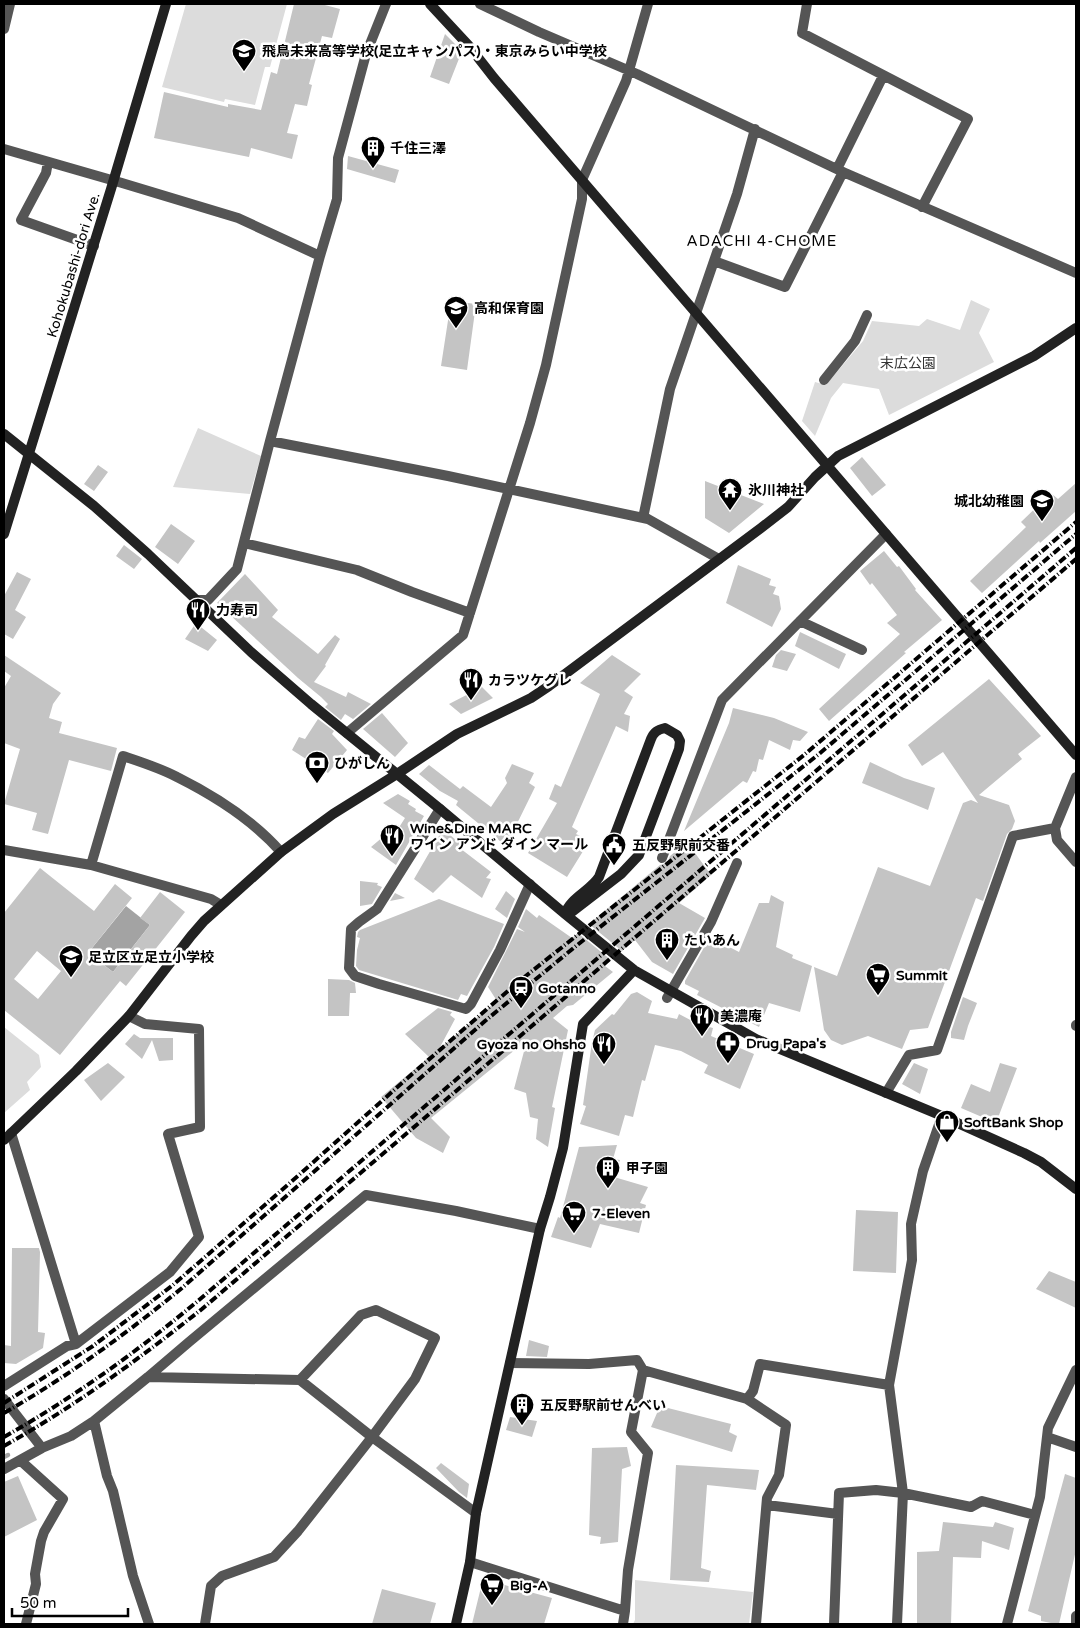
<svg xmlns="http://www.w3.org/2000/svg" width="1080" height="1628" font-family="'Varela Round','Noto Sans JP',sans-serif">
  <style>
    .green { fill: #dcdcdc }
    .water { fill: #a3a3a3 }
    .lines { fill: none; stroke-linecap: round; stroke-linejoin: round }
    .stream { stroke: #a3a3a3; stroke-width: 4.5 }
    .building { fill: #c4c4c4; fill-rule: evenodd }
    .street { stroke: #555; stroke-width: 10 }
    .secondary { stroke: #222; stroke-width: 10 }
    .rail { stroke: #000; stroke-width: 4; stroke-dasharray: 8 2.5 1 2.5; stroke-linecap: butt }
    .labels { text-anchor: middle; stroke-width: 5; stroke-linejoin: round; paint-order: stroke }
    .poi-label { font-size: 14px; font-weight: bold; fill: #000; stroke: #fff; text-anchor: start }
    .street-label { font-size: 14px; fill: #000; stroke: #fff }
    .park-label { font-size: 14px; fill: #333; stroke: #fff }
    .neighbourhood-label { font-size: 15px; letter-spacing: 1px; fill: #000; stroke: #fff }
  </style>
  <rect width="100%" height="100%" fill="#fff"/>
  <path class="green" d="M186,4H287L270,67H265L255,105L225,99L224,102L162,87Z
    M971,300L990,309L979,333L994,362L889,415L879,389L843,383L831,398L815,436L802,421L815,382L826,385L863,341L872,321L919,326L927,319L960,330Z
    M198,428L261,456L250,494L173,487Z
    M4,1027L39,1055L41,1067L27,1082L30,1090L4,1113Z
    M635,1580L753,1592L749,1624H633L635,1620Z"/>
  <path class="water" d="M126,906L150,925L113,972L88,953Z"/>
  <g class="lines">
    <path class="stream" d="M4,1457L8,1455"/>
  </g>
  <path class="building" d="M294,4H321L340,9L332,38L322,36L309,84L312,85L307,106L295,104L287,133L298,135L292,159L251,148L249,157L154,138L164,92L228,107V104L261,110L271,72L277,74Z
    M445,34L462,51L449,84L430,77Z
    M348,156L399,170L395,183L347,169Z
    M451,301L476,304L467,370L441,366Z
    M862,457L886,485L872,496L850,468Z
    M98,465L108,472L94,491L84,484Z
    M705,481L764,504L729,533L705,518Z
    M1076,483V511L1040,543L1039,541L982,593L970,581L1026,527L1021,522L1048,496L1052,494L1058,499Z
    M171,524L195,541L178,564L155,547Z
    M124,545L142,559L134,569L116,556Z
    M884,551L897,567L899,566L916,589L915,590L942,620L904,652L906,653L829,721L819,709L900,634L887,623L897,615L872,583L870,585L860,571Z
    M738,565L771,579L769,585L776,587L773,594L779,596L781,609L772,627L726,603Z
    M17,572L31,579L15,610L26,617L13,639L4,634V596Z
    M245,574L278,610L272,617L318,654L335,635L340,639L325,665L326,666L314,682L346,697L348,692L371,704L353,719L345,714L341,720L325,707L328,704L321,697L298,678L217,603Z
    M196,623L217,640L208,651L185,639Z
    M800,632L846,654L839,669L795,646Z
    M781,650L796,654L787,671L772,667L776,655Z
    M4,655L61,693L53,704L49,718L62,722L59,733L117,748L111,771L69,760L48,834L32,830L37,813L4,804L20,749L4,743V688L11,676L4,671Z
    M612,655L641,674L624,691L633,697L624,714L630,716L628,732L616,726L572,827L578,831L576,834L580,836L576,842L585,848L567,877L528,853L557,803L549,799L555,784L561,787L600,694L580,683Z
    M989,679L1041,736L1018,754L1022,759L979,795L1009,805L1015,821L1012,829L1007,834L983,901L976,898L928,1028L910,1030L902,1049L868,1036L842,1045L831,1040L824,1030L814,967L837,976L878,867L930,886L963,803L971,800L978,803L943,752L922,766L908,745Z
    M482,687L493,698L461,714L449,704Z
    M733,708L774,718L808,732L800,741L793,740L790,750L769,740L763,760L759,759L756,772L753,771L747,783L743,781L684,831L729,723Z
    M382,713L408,743L395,757L363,729Z
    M318,719L334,731L332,734L347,750L328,773L292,750L299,737L305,739Z
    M870,762L904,778L935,788L928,810L862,783Z
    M512,764L534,773L529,783L535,787L506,846L462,810L456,805L458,801L440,791L419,774L429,765L460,789L463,786L491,807L507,783L505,778Z
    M398,794L410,801L408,804L416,809L415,811L424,816L396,865L371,847L384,836L391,840L405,818L383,803Z
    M443,829L463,846L461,849L491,872L486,878L491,879L482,898L451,875L433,893L414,879Z
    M687,842L711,875L679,903L705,918L673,974L652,962L635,940L622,951L589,924L660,865L667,863L670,856Z
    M40,868L94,911L115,884L132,898L88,953L113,972L150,925L140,918L160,892L185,912L126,986L120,981L60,1055L4,1010V913ZM37,951L61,971L38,999L14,979Z
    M360,881L378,883L377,885L382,887L372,904L360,906Z
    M506,891L515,899L507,918L495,909Z
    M395,893L405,898L390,901Z
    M771,895L784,902L776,947L793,955L792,958L812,966L800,1012L769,1003L759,1027L697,995L699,991L685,984V981L710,937L739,952L759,903H769Z
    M439,899L504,924L494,947L467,996L461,994L458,1000L359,970L356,966L357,950L360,938L357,937L358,932L360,930Z
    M526,909L537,918L539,915L572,938L578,933L611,960L605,966L613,972L573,1005L567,1006L553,1018L568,1030L552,1107L555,1108L548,1147L536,1139L538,1119L530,1117L526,1093L514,1089L527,1040L431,1118L450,1137L443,1153L416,1138L381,1097L429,1057L405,1034L438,1008L452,1012L450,1015L455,1019L439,1049L497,1001L488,987L517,929L525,932L518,927Z
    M328,979L349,980L355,983L356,993H350L349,1016H328Z
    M637,992L652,1001L648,1013L677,1019L679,1014L698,1024L713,1028L711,1036L754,1054L740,1089L704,1073L708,1065L681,1051L655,1045L645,1081L642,1080L633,1117L625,1115L619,1136L580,1124L586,1106L583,1105L592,1042L595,1030L612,1014L614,1015L631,994Z
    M963,997L977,1003L968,1026L964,1040L951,1038V1032Z
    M134,1034L140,1038H173V1060L159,1061L152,1040L142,1059L125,1044Z
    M108,1063L125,1077L101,1101L84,1080Z
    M914,1063L928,1069L920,1094L902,1084Z
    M1000,1063L1017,1068L996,1123L961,1108L971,1084L990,1092Z
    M617,1145L613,1159L620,1160L614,1177L648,1187L640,1203L646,1205L639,1233L600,1224L591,1248L551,1237L558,1217L560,1218L579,1147Z
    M856,1210L898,1212L896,1273L853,1271Z
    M12,1248H39L40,1252L38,1332L45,1333L43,1348L16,1364L4,1363V1345L11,1346Z
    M1049,1271L1076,1282V1308L1036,1289Z
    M529,1340L549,1346L547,1357L526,1356Z
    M660,1406L731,1424L729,1432L737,1436L732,1452L651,1427Z
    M510,1417L537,1421L532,1437L506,1430Z
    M627,1447L631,1466L622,1469L618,1542L600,1544L601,1537L589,1535L592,1448Z
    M441,1463L469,1484L467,1498L459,1492L436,1468Z
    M676,1465L759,1470L756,1490L707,1485L701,1568L711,1571L709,1582L670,1580Z
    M1065,1474L1076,1478V1550L1059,1624H1056L1041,1621V1616L1028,1611Z
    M18,1476L37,1520L4,1537V1482Z
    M943,1522L993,1527L995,1522L1014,1528L1009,1550L982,1541L981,1558L953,1557L951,1624H917V1552L939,1551Z
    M483,1579L552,1598L544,1624H472Z
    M382,1589L436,1603L430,1624H372Z"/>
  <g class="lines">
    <path class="street" d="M480,4L539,32L637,74L843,172L1076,273
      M807,4L802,33L968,119L922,207
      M4,29L10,4
      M4,149L122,183L238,218L320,256
      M48,162L46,173L21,220L94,246
      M837,169L883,76
      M714,261L785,287L843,172
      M824,380L855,341L867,315
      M270,441L448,476L648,519L719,559
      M643,518L670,389L737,194L755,129
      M244,543L357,570L412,592L470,613
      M197,600H208L237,569L270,441L320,256L337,199L338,158L366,54L386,4
      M800,621L862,650
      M347,733L463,635L530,423L546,365L582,199V180L626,81L648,4
      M1076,777L1055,828L1057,840L1076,862
      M440,809L377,909L359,922L351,929L349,968L355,976L379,984L466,1009L471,1004L500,950L530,884
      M4,850L91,865L211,899L221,905
      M662,858L722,700L886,534
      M91,865L123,756C141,762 160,768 177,777C215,796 253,820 281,852
      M667,998L711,922L737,863
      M1076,1026V1025
      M886,1093L909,1055L937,1050L1013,836L1055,828
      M11,1133L76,1344
      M510,1363L589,1364L637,1360L643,1370L747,1399L786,1425L779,1475L767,1498L756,1624
      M148,1377L300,1380L372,1437L476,1513
      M4,1386L67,1346L76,1344L170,1272L199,1237L168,1134L200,1127L199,1029L145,1024L129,1016
      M4,1399L42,1448
      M747,1399L753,1391L760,1364L889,1385
      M94,1421L107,1476L113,1491L133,1576L149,1624
      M1047,1437L1076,1447
      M21,1461L63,1499L44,1532L41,1541L35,1574L36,1584L26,1624
      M4,1469L42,1448L71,1436L94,1421L148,1377L189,1342L366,1195L456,1211L540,1229
      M767,1505L838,1514
      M470,1562L625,1611L623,1624
      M625,1611L628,1570L648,1453L631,1432L643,1370
      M205,1624L211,1586L222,1576L274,1557L298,1531L372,1437L415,1379L435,1338L376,1310L361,1315L300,1380
      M834,1624L839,1493L876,1490L903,1493L971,1507L982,1501L1035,1515
      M897,1624L903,1493L889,1385L912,1260L911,1224L923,1171L942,1116
      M1007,1624L1040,1497L1048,1428L1076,1370
      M1076,1624V1616"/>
    <path class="secondary" d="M430,4L469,46L494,78L1076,755
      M4,434L94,506L148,554L251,652L311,704L440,809L565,914L634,970L756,1039L942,1116L1024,1153L1041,1162L1076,1189
      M4,534L111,189L166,4
      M665,728L677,735L680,741L679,749L639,855L621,874L573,911L565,914C570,898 590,891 599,877L651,739C654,732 657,730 665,728Z
      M4,1140L76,1071L129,1016L191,936L204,921L281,852L333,814L397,774L457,734L531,698L549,686L761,528L788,507L815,477L838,456L1034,356L1076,328
      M456,1624L470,1562L476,1513L540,1229L550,1197L563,1148L583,1024L634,970"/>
    <path class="rail" d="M4,1403L93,1346L173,1285L291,1182L411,1075L517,983L804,755L1076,522
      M4,1413C67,1377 126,1334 182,1288L485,1021L576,946L819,754L1076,534
      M4,1437C73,1398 138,1351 199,1300L1076,548
      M4,1446C74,1407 139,1359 202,1309L1076,559"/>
  </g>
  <defs>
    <symbol id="school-pin" viewBox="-11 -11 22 30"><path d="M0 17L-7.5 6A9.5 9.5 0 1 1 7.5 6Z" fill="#000" stroke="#fff"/><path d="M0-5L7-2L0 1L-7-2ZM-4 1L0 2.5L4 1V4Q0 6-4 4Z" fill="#fff"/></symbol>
    <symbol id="building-pin" viewBox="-11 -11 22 30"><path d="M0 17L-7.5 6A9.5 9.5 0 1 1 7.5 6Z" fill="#000" stroke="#fff"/><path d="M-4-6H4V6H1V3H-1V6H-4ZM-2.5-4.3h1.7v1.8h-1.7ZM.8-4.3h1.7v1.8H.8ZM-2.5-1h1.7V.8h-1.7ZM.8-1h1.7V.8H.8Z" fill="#fff"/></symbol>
    <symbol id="temple-pin" viewBox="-11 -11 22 30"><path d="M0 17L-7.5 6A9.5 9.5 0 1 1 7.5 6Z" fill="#000" stroke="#fff"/><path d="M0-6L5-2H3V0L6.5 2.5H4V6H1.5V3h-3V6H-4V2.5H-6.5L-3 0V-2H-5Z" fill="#fff"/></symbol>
    <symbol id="restaurant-pin" viewBox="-11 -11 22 30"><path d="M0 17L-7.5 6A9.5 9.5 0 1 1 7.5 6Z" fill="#000" stroke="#fff"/><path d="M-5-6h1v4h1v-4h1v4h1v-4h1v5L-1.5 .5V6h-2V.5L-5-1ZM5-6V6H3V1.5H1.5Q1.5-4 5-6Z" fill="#fff"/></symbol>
    <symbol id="bank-pin" viewBox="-11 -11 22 30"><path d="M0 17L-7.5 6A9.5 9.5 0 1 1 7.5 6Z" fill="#000" stroke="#fff"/><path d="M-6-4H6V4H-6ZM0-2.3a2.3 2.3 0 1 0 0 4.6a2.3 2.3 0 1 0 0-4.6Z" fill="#fff"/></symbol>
    <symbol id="civic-pin" viewBox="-11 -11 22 30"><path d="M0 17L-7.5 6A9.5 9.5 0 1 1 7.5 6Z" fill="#000" stroke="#fff"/><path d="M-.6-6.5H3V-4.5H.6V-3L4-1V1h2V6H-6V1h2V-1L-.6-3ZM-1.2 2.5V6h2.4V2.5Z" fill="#fff"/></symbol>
    <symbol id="supermarket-pin" viewBox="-11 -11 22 30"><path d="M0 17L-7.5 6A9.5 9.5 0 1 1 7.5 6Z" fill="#000" stroke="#fff"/><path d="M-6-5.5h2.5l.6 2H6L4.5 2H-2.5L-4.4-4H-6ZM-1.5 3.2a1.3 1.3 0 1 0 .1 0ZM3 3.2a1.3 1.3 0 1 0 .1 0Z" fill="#fff"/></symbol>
    <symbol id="station-pin" viewBox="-11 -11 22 30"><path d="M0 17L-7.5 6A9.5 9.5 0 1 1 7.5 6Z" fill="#000" stroke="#fff"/><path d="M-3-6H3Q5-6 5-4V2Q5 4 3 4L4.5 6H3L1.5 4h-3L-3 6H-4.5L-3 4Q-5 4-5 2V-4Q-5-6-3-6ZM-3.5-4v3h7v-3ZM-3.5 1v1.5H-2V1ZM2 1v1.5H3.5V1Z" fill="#fff"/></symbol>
    <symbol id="pharmacy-pin" viewBox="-11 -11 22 30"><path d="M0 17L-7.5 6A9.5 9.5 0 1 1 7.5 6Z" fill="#000" stroke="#fff"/><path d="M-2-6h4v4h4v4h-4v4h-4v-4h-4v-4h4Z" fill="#fff"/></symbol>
    <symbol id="shop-pin" viewBox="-11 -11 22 30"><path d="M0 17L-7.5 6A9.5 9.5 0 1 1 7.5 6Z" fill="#000" stroke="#fff"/><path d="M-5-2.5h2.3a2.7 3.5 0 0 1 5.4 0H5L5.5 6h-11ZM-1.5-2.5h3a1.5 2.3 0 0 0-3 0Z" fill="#fff"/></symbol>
  </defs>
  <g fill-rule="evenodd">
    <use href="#school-pin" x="230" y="37" width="28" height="38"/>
    <use href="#building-pin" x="359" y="134" width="28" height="38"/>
    <use href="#school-pin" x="442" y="294" width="28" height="38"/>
    <use href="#temple-pin" x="716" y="476" width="28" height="38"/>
    <use href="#school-pin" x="1028" y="487" width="28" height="38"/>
    <use href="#restaurant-pin" x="184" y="596" width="28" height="38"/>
    <use href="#restaurant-pin" x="457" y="666" width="28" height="38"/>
    <use href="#bank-pin" x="303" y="749" width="28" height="38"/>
    <use href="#restaurant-pin" x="378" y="822" width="28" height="38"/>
    <use href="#civic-pin" x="600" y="831" width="28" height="38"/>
    <use href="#building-pin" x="653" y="926" width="28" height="38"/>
    <use href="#school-pin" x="57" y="943" width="28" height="38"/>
    <use href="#supermarket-pin" x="864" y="961" width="28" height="38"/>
    <use href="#station-pin" x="507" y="974" width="28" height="38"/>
    <use href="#restaurant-pin" x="688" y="1002" width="28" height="38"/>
    <use href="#pharmacy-pin" x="714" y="1029" width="28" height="38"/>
    <use href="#restaurant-pin" x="590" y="1030" width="28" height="38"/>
    <use href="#shop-pin" x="933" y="1108" width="28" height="38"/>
    <use href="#building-pin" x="594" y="1154" width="28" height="38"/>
    <use href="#supermarket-pin" x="560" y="1199" width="28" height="38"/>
    <use href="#building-pin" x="508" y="1391" width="28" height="38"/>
    <use href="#supermarket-pin" x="478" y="1571" width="28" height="38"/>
  </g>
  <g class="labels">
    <g class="poi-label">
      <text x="262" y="56">飛鳥未来高等学校(足立キャンパス)・東京みらい中学校</text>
      <text x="390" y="153">千住三澤</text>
      <text x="474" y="313">高和保育園</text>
      <text x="748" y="495">氷川神社</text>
      <text x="1024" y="506" text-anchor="end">城北幼稚園</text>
      <text x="216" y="615">力寿司</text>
      <text x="488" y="685">カラツケグレ</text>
      <text x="334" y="768">ひがしん</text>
      <text x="410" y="833">Wine&amp;Dine MARC<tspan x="410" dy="16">ワイン アンド ダイン マール</tspan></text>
      <text x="632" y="850">五反野駅前交番</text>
      <text x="684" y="945">たいあん</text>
      <text x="88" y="962">足立区立足立小学校</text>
      <text x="896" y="980">Summit</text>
      <text x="538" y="993">Gotanno</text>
      <text x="720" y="1021">美濃庵</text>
      <text x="746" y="1048">Drug Papa's</text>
      <text x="586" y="1049" text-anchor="end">Gyoza no Ohsho</text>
      <text x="964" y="1127">SoftBank Shop</text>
      <text x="626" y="1173">甲子園</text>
      <text x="592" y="1218">7-Eleven</text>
      <text x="540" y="1410">五反野駅前せんべい</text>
      <text x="510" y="1590">Big-A</text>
    </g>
    <g class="street-label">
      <text transform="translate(73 265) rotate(-73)" y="5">Kohokubashi-dori Ave.</text>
    </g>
    <g class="park-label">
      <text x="908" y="368">末広公園</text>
    </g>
    <g class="neighbourhood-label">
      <text x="762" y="246">ADACHI 4-CHOME</text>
    </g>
  </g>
  <rect width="1080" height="1628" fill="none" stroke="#000000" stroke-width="10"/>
  <path d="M12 1608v8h116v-8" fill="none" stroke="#000000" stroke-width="2.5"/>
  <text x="20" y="1608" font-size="15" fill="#000000" stroke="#ffffff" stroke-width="4" paint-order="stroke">50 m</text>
</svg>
